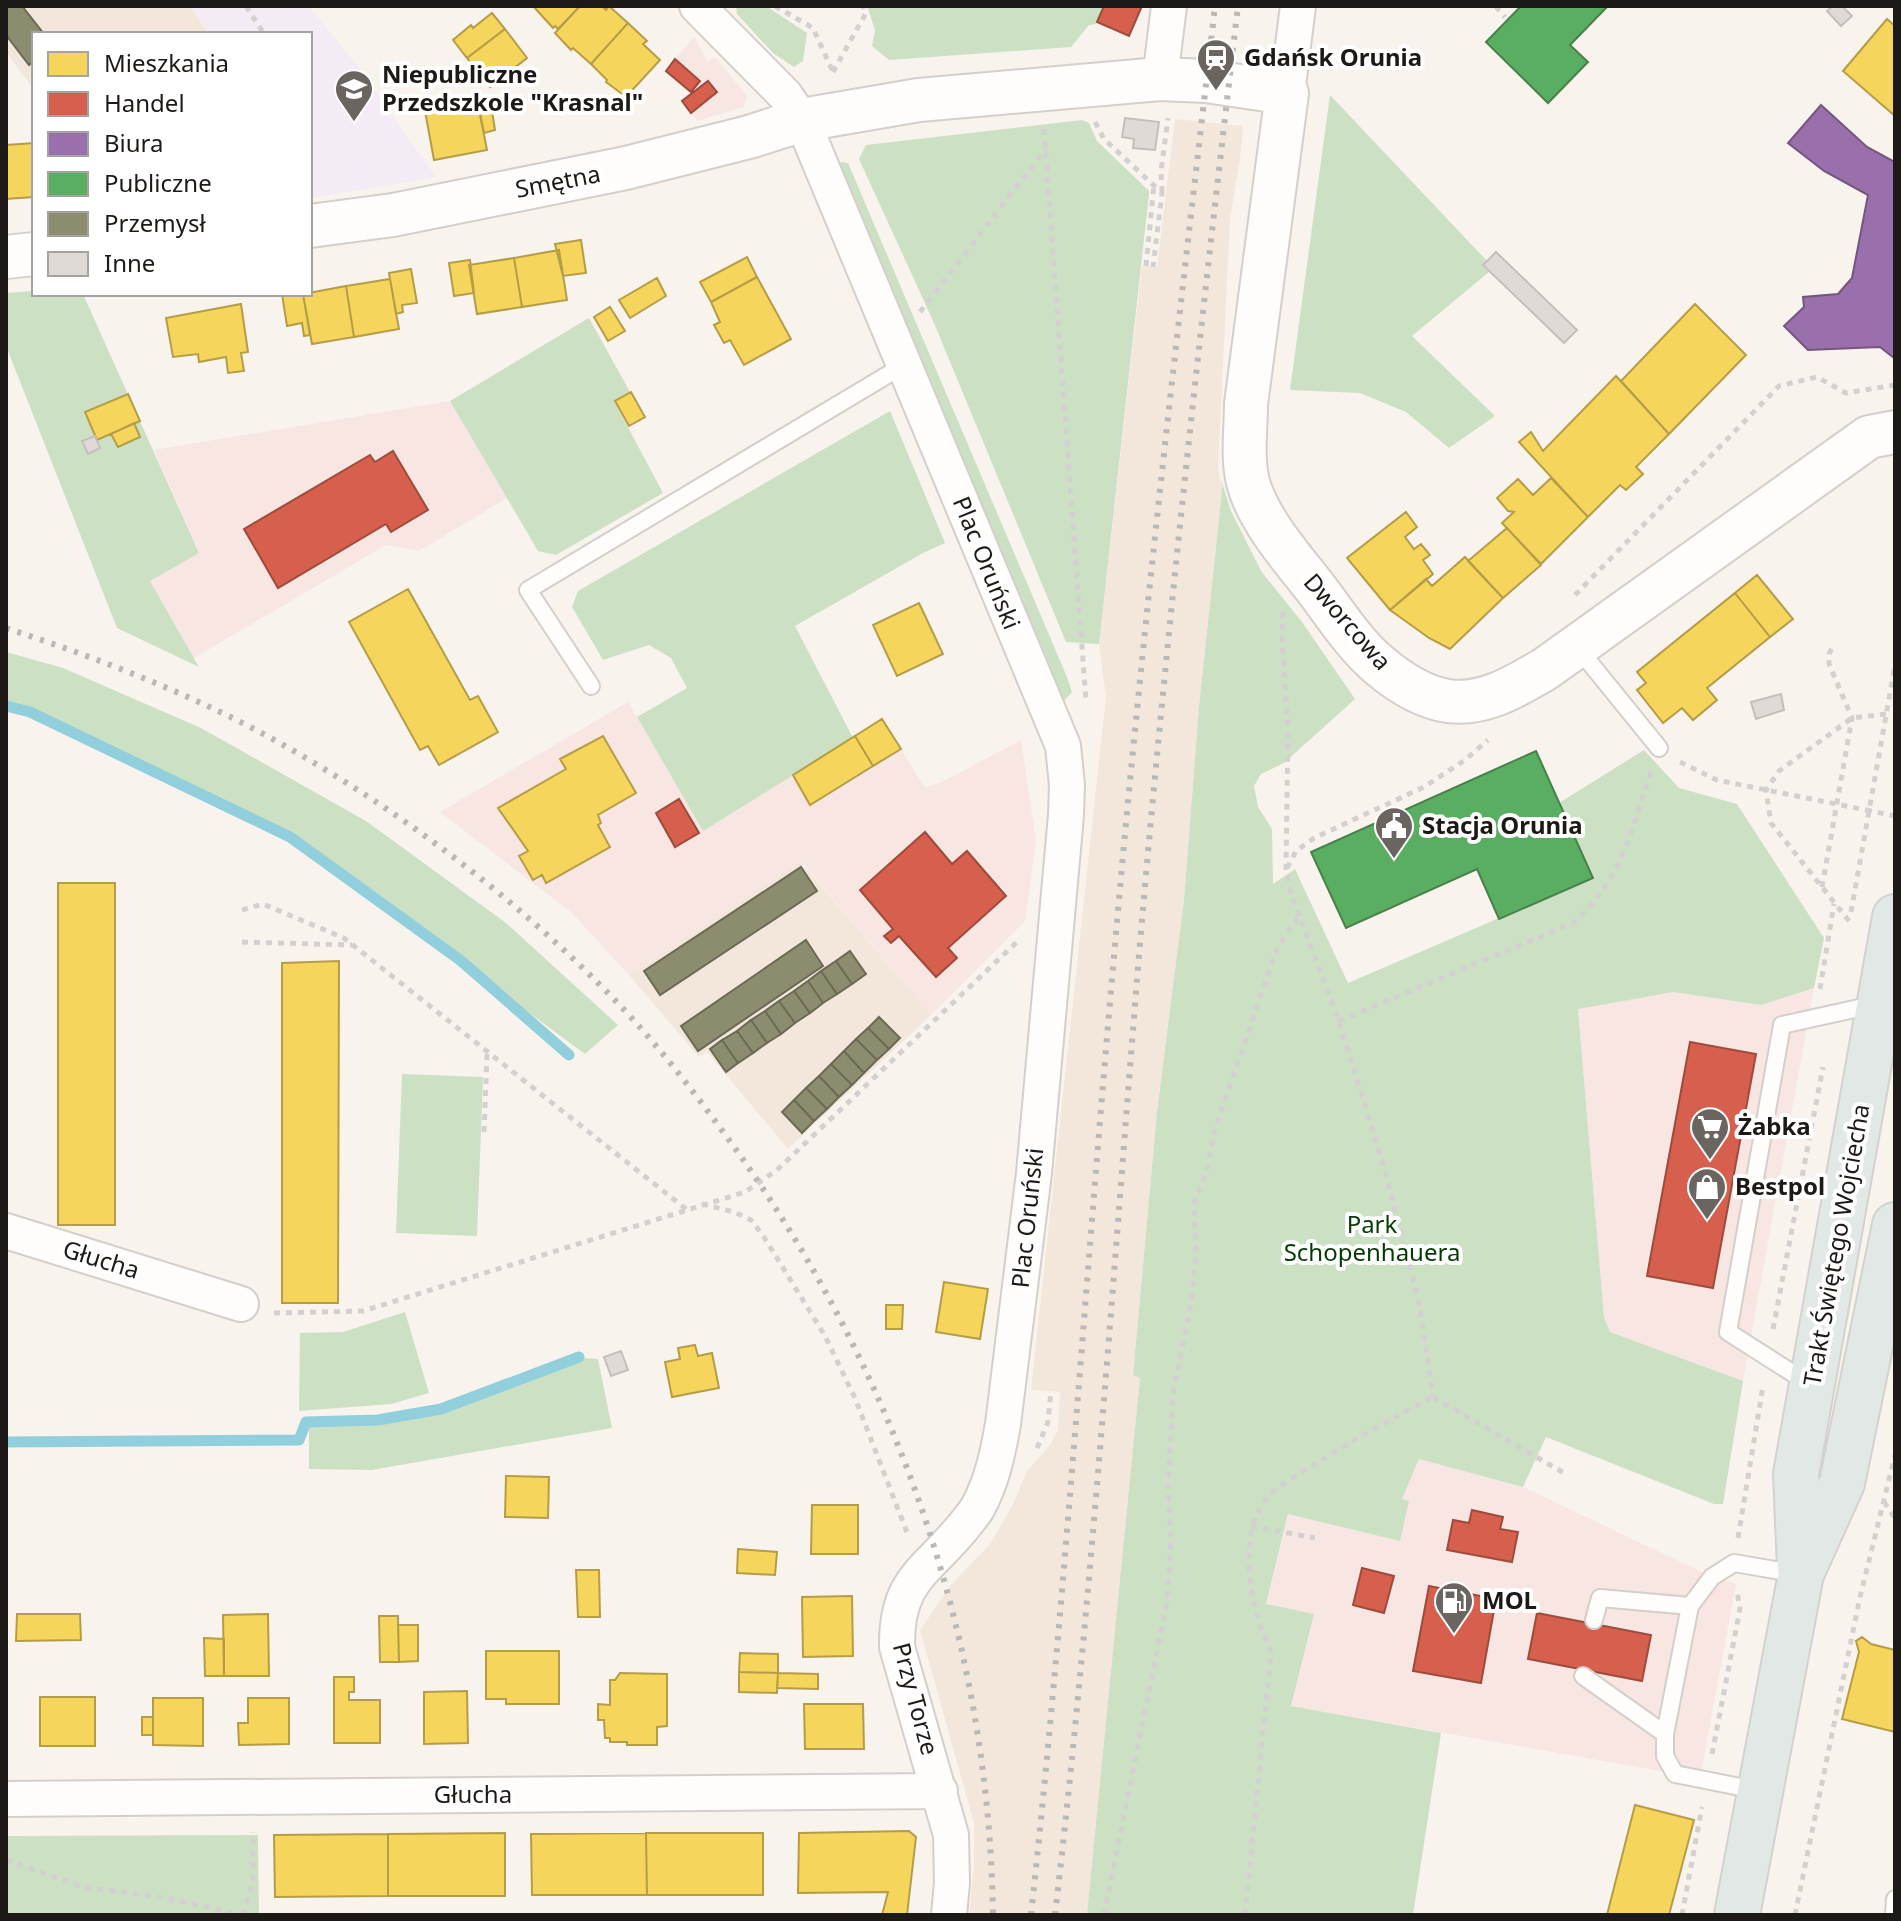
<svg xmlns="http://www.w3.org/2000/svg" width="1901" height="1921" font-family="'Noto Sans',sans-serif">
  <style>
    .commercial { fill: #f8e6e2 }
    .built { fill: #f3e7db }
    .education { fill: #f4ecf5 }
    .green { fill: #cce0c4 }
    .homes { fill: #f6d55c; stroke: #b59d47; stroke-width: 2 }
    .shops { fill: #d6604d; stroke: #9e4b3c; stroke-width: 2 }
    .offices { fill: #9970ab; stroke: #74567e; stroke-width: 2 }
    .public { fill: #5aae61; stroke: #48814a; stroke-width: 2 }
    .industry { fill: #8c8c6e; stroke: #6b6a54; stroke-width: 2 }
    .lines { fill: none; stroke-linecap: round; stroke-linejoin: round }
    .stream { stroke: #91cfdd; stroke-width: 11 }
    .building { fill: #e0dad6; stroke: #c5bfbc; stroke-width: 2 }
    .service-casing { stroke: #d4cfca; stroke-width: 20 }
    .minor-casing { stroke: #d4cfca; stroke-width: 38 }
    .tertiary-casing { stroke: #d4cfca; stroke-width: 46 }
    .primary-casing { stroke: #d4d2ce; stroke-width: 48 }
    .path { stroke: #d3d1d0; stroke-width: 5; stroke-dasharray: 6 6; stroke-linecap: butt }
    .service { stroke: #fefdfc; stroke-width: 16 }
    .minor { stroke: #fefdfc; stroke-width: 34 }
    .tertiary { stroke: #fefdfc; stroke-width: 42 }
    .primary { stroke: #e1e8e6; stroke-width: 44 }
    .rail { stroke: #b9b8b6; stroke-width: 6; stroke-dasharray: 4 8; stroke-linecap: butt }
    .path-bridge { stroke: #d3d1d0; stroke-width: 5; stroke-dasharray: 6 6; stroke-linecap: butt }
    .labels { text-anchor: middle; stroke-width: 8; stroke-linejoin: round; paint-order: stroke }
    .poi-label { font-size: 24px; font-weight: bold; fill: #1d1916; stroke: #fff; text-anchor: start }
    .street-label { font-size: 24px; fill: #1d1916; stroke: #fff }
    .park-label { font-size: 24px; fill: #063a04; stroke: #fff }
  </style>
  <rect width="100%" height="100%" fill="#f9f3ed"/>
  <path class="commercial" d="M694,37L708,62L715,57L747,96L743,107L698,121L681,100L690,93L665,71Z
    M450,401L507,498L419,551L386,545L194,658L150,581L199,552L154,450Z
    M628,702L703,831L882,719L925,788L946,780L1021,740L1036,840L1025,921L931,1015L802,862L629,975L571,912L440,812Z
    M1814,988L1743,1381L1610,1332L1604,1317L1578,1008L1673,992L1761,1005Z
    M1419,1459L1523,1487L1706,1574L1736,1584L1700,1778L1291,1706L1314,1614L1266,1605L1289,1513L1400,1541L1409,1501L1402,1499Z"/>
  <path class="built" d="M6,6H190L209,34H34V90L6,52Z
    M1175,119L1243,126L1240,159L1230,218L1218,468L1222,491L1199,707L1184,900L1157,1112L1133,1375L1140,1378L1098,1821L1087,1915H969L974,1866V1823L920,1630L951,1585L990,1544L1012,1506L1027,1471L1050,1445L1058,1430L1060,1392L1031,1390L1106,697L1099,644L1142,266L1157,267Z
    M801,862L931,1015L788,1149L707,1052L699,1057L629,975Z"/>
  <path class="education" d="M190,6H309L360,69L436,177L310,198V34H209Z"/>
  <path class="green" d="M736,6H766L807,33L803,61L794,67L773,53L737,14Z
    M867,6H1103L1096,24L1089,25L1071,47L889,60L872,46L875,30Z
    M1330,95L1487,261L1483,266L1489,272L1412,336L1495,416L1449,448L1406,412L1360,393L1290,390Z
    M1082,120L1089,123L1097,141L1149,191V194L1099,644L1066,642L934,323L859,159L866,145Z
    M842,162L848,163L1067,677L1072,692L1063,702L833,165Z
    M34,291V294H83L199,553L150,581L199,667L117,628L6,346V293Z
    M589,318L630,392L614,401L663,493L556,555L538,551L450,401Z
    M890,411L945,543L923,553L795,626L853,738L703,831L637,717L687,688L671,658L649,645L603,660L572,607L578,591Z
    M1221,480L1231,511L1261,571L1302,622L1355,699L1284,763L1261,774L1254,786L1258,807L1272,829L1273,884L1295,869L1348,983L1592,878L1559,803L1644,750L1679,788L1737,804L1824,938L1814,988L1761,1005L1673,992L1578,1009L1604,1317L1610,1332L1743,1381L1723,1504H1714L1546,1437L1523,1487L1419,1459L1402,1499L1409,1501L1400,1541L1288,1514L1266,1604L1314,1614L1291,1706L1441,1733L1413,1915H1087L1140,1378L1133,1375L1157,1112L1184,900L1199,707L1222,491Z
    M6,652L63,668L201,728L366,821L506,923L618,1025L585,1054L290,837L30,712L6,706Z
    M402,1074L483,1077L477,1236L396,1233Z
    M405,1312L429,1393L391,1404L299,1411L300,1333L343,1332Z
    M583,1358L598,1359L612,1428L372,1470L309,1469V1419L441,1411Z
    M258,1835L259,1915H6V1836Z"/>
  <path class="homes" d="M533,6H580L558,29L555,26L553,28Z
    M580,6H602L606,10L609,6L628,23L591,64L573,48L571,50L555,33Z
    M492,13L505,29L467,58L453,40L471,25L473,28Z
    M1887,19L1895,26V116L1843,71Z
    M628,23L647,41L643,44L660,60L626,97L606,82L607,80L591,64Z
    M505,29L527,58L490,87L467,58Z
    M477,100L487,150L434,160L425,111Z
    M492,111L495,130L484,133L480,113Z
    M34,143V197L6,199V145Z
    M581,240L586,273L563,276L555,244Z
    M559,250L567,300L522,307L514,258Z
    M747,257L757,277L711,302L700,282Z
    M514,258L522,307L477,314L469,265Z
    M470,260L474,293L454,296L449,263Z
    M411,269L417,303L402,305L403,312L396,314L389,273Z
    M757,277L791,339L744,365L730,340L724,343L714,325L720,322L711,302Z
    M657,278L666,296L630,318L619,300Z
    M390,279L399,329L354,337L346,286Z
    M346,286L354,337L312,344L303,294Z
    M282,294H303L310,335L304,336L302,323L287,326Z
    M241,304L248,352L241,353L244,371L228,373L226,357L199,362L198,354L173,357L166,318Z
    M1695,304L1746,355L1669,434L1621,381Z
    M610,307L625,331L608,341L594,317Z
    M1616,376L1669,434L1636,467L1643,474L1626,490L1620,485L1588,517L1519,442L1531,432L1543,451Z
    M631,392L645,417L629,426L615,401Z
    M128,394L140,421L97,440L85,412Z
    M134,423L140,437L118,447L111,434Z
    M1551,478L1588,517L1541,564L1502,523L1514,512L1508,511L1497,498L1518,479L1533,495Z
    M1406,512L1417,527L1405,537L1414,549L1421,544L1430,555L1423,560L1433,574L1390,610L1347,558Z
    M1507,528L1541,565L1503,598L1468,561Z
    M1465,557L1503,598L1450,649L1429,638L1390,610L1426,579L1432,586Z
    M1757,575L1793,619L1770,637L1735,593Z
    M408,589L470,700L478,696L498,732L439,765L428,746L420,750L349,622Z
    M1735,593L1770,637L1707,688L1717,700L1693,720L1682,708L1663,723L1637,690L1646,683L1637,672Z
    M919,603L943,654L897,676L873,625Z
    M882,719L901,749L873,766L855,736Z
    M603,736L636,793L598,815L601,823L598,825L610,847L546,883L542,875L533,880L519,856L528,851L498,808L566,769L560,759Z
    M855,736L873,766L810,805L793,775Z
    M58,883H115V1225H58Z
    M339,961L338,1303H282V963Z
    M944,1282L988,1289L980,1339L936,1332Z
    M886,1305H903L902,1329H886Z
    M695,1345L698,1356L712,1353L719,1388L672,1397L665,1362L680,1359L678,1348Z
    M506,1476L549,1477L548,1518L505,1517Z
    M812,1505H858V1554H811Z
    M738,1549L777,1552L775,1575L737,1573Z
    M576,1570H599L600,1617H578Z
    M852,1596L853,1656L803,1657L802,1597Z
    M17,1614H80L81,1640L16,1641Z
    M268,1614L269,1676H224L223,1615Z
    M379,1616H398L399,1662H380Z
    M398,1625H418V1661L399,1662Z
    M1862,1637L1871,1644L1895,1650V1732L1842,1719L1859,1652L1856,1641Z
    M204,1638L224,1639V1676H205Z
    M486,1651H559V1704H506V1699H486Z
    M740,1653L778,1654V1673L739,1672Z
    M739,1672L778,1673L777,1693L739,1692Z
    M620,1673L667,1674V1726L657,1727V1745H627V1742H610V1738H605L604,1720H598V1704L610,1705V1680H615Z
    M778,1673L818,1674V1689L777,1688Z
    M334,1677H354V1692H349V1700H380V1743H334Z
    M467,1691L468,1743L424,1744V1692Z
    M40,1697H95V1746H40Z
    M153,1698H203V1746L153,1745Z
    M248,1698H289V1744L239,1745L238,1723H248Z
    M804,1704H863L864,1749H805Z
    M142,1717H153V1735H142Z
    M1635,1805L1694,1820L1669,1915H1607Z
    M909,1831L916,1837L907,1915H882L888,1892L798,1893L799,1833Z
    M505,1833V1896H388V1834Z
    M646,1833H763V1895H647Z
    M646,1833L647,1895H532L531,1834Z
    M388,1834V1896L275,1897L274,1835Z"/>
  <path class="shops" d="M1104,6H1142L1129,36L1097,22Z
    M675,59L700,81L691,92L666,71Z
    M708,81L717,92L691,113L682,101Z
    M393,451L428,510L391,532L386,524L278,588L244,529L370,455L375,462Z
    M679,799L699,833L675,847L656,813Z
    M925,832L952,864L967,851L1006,896L948,948L957,958L936,977L899,936L891,943L884,936L893,929L860,890Z
    M1690,1042L1756,1054L1713,1288L1647,1276Z
    M1472,1510L1503,1517L1500,1529L1518,1532L1512,1562L1447,1550L1453,1520L1469,1523Z
    M1362,1568L1394,1576L1384,1613L1353,1605Z
    M1429,1586L1496,1599L1481,1683L1413,1671Z
    M1537,1613L1651,1635L1642,1681L1528,1659Z"/>
  <path class="offices" d="M1821,105L1867,147L1895,162L1894,358L1880,347L1808,350L1784,326L1804,307L1803,297L1838,294L1852,278L1868,195L1824,171L1788,143Z"/>
  <path class="public" d="M1521,6H1608L1570,45L1588,62L1548,103L1486,42Z
    M1536,751L1593,878L1499,919L1477,869L1346,928L1311,852Z"/>
  <path class="industry" d="M6,6H22L44,34H34V61L29,65L6,35Z
    M801,867L817,891L660,995L644,971Z
    M806,940L823,966L698,1051L681,1026Z
    M850,951L866,974L852,984L836,961Z
    M836,961L852,984L837,994L821,971Z
    M821,971L837,994L823,1003L808,981Z
    M808,981L823,1003L810,1013L794,991Z
    M794,991L810,1013L795,1023L779,1001Z
    M779,1001L795,1023L781,1034L765,1011Z
    M765,1011L781,1034L767,1043L751,1020Z
    M879,1017L900,1038L889,1049L868,1028Z
    M751,1020L767,1043L753,1053L737,1031Z
    M868,1028L889,1049L877,1060L856,1039Z
    M737,1031L753,1053L738,1063L722,1040Z
    M856,1039L877,1060L864,1073L844,1051Z
    M722,1040L738,1063L726,1072L710,1049Z
    M844,1051L864,1073L852,1085L831,1064Z
    M831,1064L852,1085L839,1097L819,1076Z
    M819,1076L839,1097L827,1109L806,1088Z
    M806,1088L827,1109L814,1121L794,1100Z
    M794,1100L814,1121L802,1133L782,1112Z"/>
  <g class="lines">
    <path class="stream" d="M6,706L30,712L290,837L460,960L569,1055
      M6,1442L299,1440L306,1422L378,1420L441,1409L579,1357"/>
  </g>
  <path class="building" d="M1833,6H1842L1852,16L1841,26L1827,11Z
    M1125,118L1159,122L1155,150L1133,148L1134,139L1122,137Z
    M1496,252L1577,330L1564,343L1483,265Z
    M95,436L100,448L88,454L82,441Z
    M1781,694L1784,710L1756,719L1751,702Z
    M621,1351L628,1370L611,1376L604,1357Z"/>
  <g class="lines">
    <defs>
      <path id="service" d="M1577,647L1659,748
        M591,686L528,590L904,365
        M1808,1383L1728,1332L1782,1025L1877,1004
        M1594,1620L1600,1598L1690,1606
        M1583,1676L1665,1734
        M1760,1791L1675,1774L1665,1756V1734L1690,1606L1712,1577L1734,1563L1799,1574
        M1894,1915L1895,1899"/>
      <path id="minor" d="M697,6L785,95L802,120L1063,746L1067,785L1066,815L1034,1173L1003,1424C998,1453 992,1481 978,1507C974,1514 968,1521 963,1527C925,1573 896,1580 897,1647L951,1835L952,1883L949,1915
        M1160,79L1169,6
        M1287,93L1298,6
        M6,1231L241,1304
        M6,1799L940,1791"/>
      <path id="tertiary" d="M310,226L393,215L626,168L749,137L802,120L919,100L1160,79L1206,81L1287,93L1246,404C1246,431 1241,463 1250,489C1263,526 1293,559 1317,590C1336,615 1355,645 1379,665C1399,682 1422,697 1448,701C1484,706 1516,686 1545,669L1869,437L1895,432
        M6,257L34,254"/>
      <path id="primary" d="M1800,1568L1796,1474L1895,917
        M1737,1915L1801,1574L1842,1483L1895,1225"/>
    </defs>
    <use href="#service" class="service-casing"/>
    <use href="#minor" class="minor-casing"/>
    <use href="#tertiary" class="tertiary-casing"/>
    <use href="#primary" class="primary-casing"/>
    <path class="path" d="M246,6L264,34
      M775,6L813,28L833,72
      M1498,6L1497,8L1505,17
      M833,72L866,13L863,6
      M1095,122L1104,139L1162,193L1153,267
      M1044,129L1086,701
      M1162,192L1161,171L1168,118
      M1146,266L1154,185
      M920,312L1046,149
      M1575,595L1779,386L1817,377L1846,393L1895,385
      M1283,612L1282,637L1288,729L1286,869L1292,897L1339,1021L1385,1171L1420,1307L1433,1397
      M1680,762L1717,780L1866,810
      M1287,868L1296,851L1314,838L1424,787L1465,760L1488,740
      M1822,887L1852,718L1829,664V654L1832,648
      M242,910L263,904L344,938L686,1209
      M1851,912L1895,665
      M1849,921L1771,823L1766,790L1779,771L1852,718L1886,714
      M242,942L352,945
      M1820,989L1834,904
      M1339,1021L1573,923C1621,881 1631,831 1651,772
      M484,1132L487,1054
      M702,1204L734,1212L751,1220L764,1237L825,1336L855,1398L908,1535
      M274,1313L363,1311L745,1192L777,1170L1019,940
      M1773,1329L1823,1067
      M1433,1397L1564,1473
      M1037,1448L1048,1422L1051,1391
      M1884,1502L1895,1518
      M1251,1526L1315,1538
      M1738,1538L1763,1386
      M1712,1754L1740,1609L1737,1591
      M6,1860L84,1887L165,1898L230,1912L231,1915
      M243,1915L253,1881V1832
      M1104,1915L1167,1602L1171,1541L1168,1485L1173,1394L1191,1303L1196,1253L1194,1203L1206,1173L1216,1126L1278,946L1299,916
      M1245,1915L1271,1652C1252,1612 1237,1544 1262,1505C1273,1488 1294,1477 1310,1467C1350,1442 1391,1419 1433,1397
      M1682,1915L1702,1807
      M1795,1915L1860,1597L1895,1455"/>
    <use href="#service" class="service"/>
    <use href="#minor" class="minor"/>
    <use href="#tertiary" class="tertiary"/>
    <use href="#primary" class="primary"/>
    <path class="rail" d="M6,628C91,656 176,688 256,730C383,798 503,887 604,989C653,1038 696,1094 737,1151C896,1375 989,1638 993,1915
      M1031,1915C1066,1592 1086,1269 1115,945C1142,632 1179,319 1215,6
      M1055,1915C1092,1596 1113,1275 1139,955C1166,638 1201,322 1238,6"/>
    <path class="path-bridge" d="M1866,810L1895,816"/>
  </g>
  <defs>
    <symbol id="station-pin" viewBox="-11 -11 22 30"><path d="M0 17L-7.5 6A9.5 9.5 0 1 1 7.5 6Z" fill="#6a6561" stroke="#fff"/><path d="M-3-6H3Q5-6 5-4V2Q5 4 3 4L4.5 6H3L1.5 4h-3L-3 6H-4.5L-3 4Q-5 4-5 2V-4Q-5-6-3-6ZM-3.5-4v3h7v-3ZM-3.5 1v1.5H-2V1ZM2 1v1.5H3.5V1Z" fill="#fff"/></symbol>
    <symbol id="school-pin" viewBox="-11 -11 22 30"><path d="M0 17L-7.5 6A9.5 9.5 0 1 1 7.5 6Z" fill="#6a6561" stroke="#fff"/><path d="M0-5L7-2L0 1L-7-2ZM-4 1L0 2.5L4 1V4Q0 6-4 4Z" fill="#fff"/></symbol>
    <symbol id="civic-pin" viewBox="-11 -11 22 30"><path d="M0 17L-7.5 6A9.5 9.5 0 1 1 7.5 6Z" fill="#6a6561" stroke="#fff"/><path d="M-.6-6.5H3V-4.5H.6V-3L4-1V1h2V6H-6V1h2V-1L-.6-3ZM-1.2 2.5V6h2.4V2.5Z" fill="#fff"/></symbol>
    <symbol id="supermarket-pin" viewBox="-11 -11 22 30"><path d="M0 17L-7.5 6A9.5 9.5 0 1 1 7.5 6Z" fill="#6a6561" stroke="#fff"/><path d="M-6-5.5h2.5l.6 2H6L4.5 2H-2.5L-4.4-4H-6ZM-1.5 3.2a1.3 1.3 0 1 0 .1 0ZM3 3.2a1.3 1.3 0 1 0 .1 0Z" fill="#fff"/></symbol>
    <symbol id="shop-pin" viewBox="-11 -11 22 30"><path d="M0 17L-7.5 6A9.5 9.5 0 1 1 7.5 6Z" fill="#6a6561" stroke="#fff"/><path d="M-5-2.5h2.3a2.7 3.5 0 0 1 5.4 0H5L5.5 6h-11ZM-1.5-2.5h3a1.5 2.3 0 0 0-3 0Z" fill="#fff"/></symbol>
    <symbol id="fuel-pin" viewBox="-11 -11 22 30"><path d="M0 17L-7.5 6A9.5 9.5 0 1 1 7.5 6Z" fill="#6a6561" stroke="#fff"/><path d="M-5.5-6h7V0h2V4h1.3V-2.5L3-4.5l.8-.8L6-3V5H2.5V1h-1V6h-7ZM-4.2-4.7v3.2H.2V-4.7Z" fill="#fff"/></symbol>
  </defs>
  <g fill-rule="evenodd">
    <use href="#station-pin" x="1194" y="36" width="44" height="60"/>
    <use href="#school-pin" x="332" y="67" width="44" height="60"/>
    <use href="#civic-pin" x="1372" y="804" width="44" height="60"/>
    <use href="#supermarket-pin" x="1688" y="1105" width="44" height="60"/>
    <use href="#shop-pin" x="1685" y="1165" width="44" height="60"/>
    <use href="#fuel-pin" x="1432" y="1579" width="44" height="60"/>
  </g>
  <g class="labels">
    <g class="poi-label">
      <text x="1244" y="66">Gdańsk Orunia</text>
      <text x="382" y="83">Niepubliczne<tspan x="382" dy="28">Przedszkole "Krasnal"</tspan></text>
      <text x="1422" y="834">Stacja Orunia</text>
      <text x="1738" y="1135">Żabka</text>
      <text x="1735" y="1195">Bestpol</text>
      <text x="1482" y="1609">MOL</text>
    </g>
    <g class="street-label">
      <text transform="translate(558 182) rotate(-11)" y="8">Smętna</text>
      <text transform="translate(986 563) rotate(68)" y="8">Plac Oruński</text>
      <text transform="translate(1347 622) rotate(49)" y="8">Dworcowa</text>
      <text transform="translate(1028 1218) rotate(-84)" y="8">Plac Oruński</text>
      <text transform="translate(1837 1245) rotate(-80)" y="8">Trakt Świętego Wojciecha</text>
      <text transform="translate(101 1260) rotate(17)" y="8">Głucha</text>
      <text transform="translate(915 1699) rotate(75)" y="8">Przy Torze</text>
      <text x="473" y="1803">Głucha</text>
    </g>
    <g class="park-label">
      <text x="1372" y="1233">Park<tspan x="1372" dy="28">Schopenhauera</tspan></text>
    </g>
  </g>
  <rect width="1901" height="1921" fill="none" stroke="#1d1916" stroke-width="16"/>
  <rect x="32" y="32" width="280" height="264" fill="#ffffff" stroke="#a5a3a2" stroke-width="2"/>
  <rect x="48" y="52" width="40" height="24" fill="#f6d55c" stroke="#a5a3a2" stroke-width="2"/>
  <text x="104" y="72" font-size="24" fill="#1d1916">Mieszkania</text>
  <rect x="48" y="92" width="40" height="24" fill="#d6604d" stroke="#a5a3a2" stroke-width="2"/>
  <text x="104" y="112" font-size="24" fill="#1d1916">Handel</text>
  <rect x="48" y="132" width="40" height="24" fill="#9970ab" stroke="#a5a3a2" stroke-width="2"/>
  <text x="104" y="152" font-size="24" fill="#1d1916">Biura</text>
  <rect x="48" y="172" width="40" height="24" fill="#5aae61" stroke="#a5a3a2" stroke-width="2"/>
  <text x="104" y="192" font-size="24" fill="#1d1916">Publiczne</text>
  <rect x="48" y="212" width="40" height="24" fill="#8c8c6e" stroke="#a5a3a2" stroke-width="2"/>
  <text x="104" y="232" font-size="24" fill="#1d1916">Przemysł</text>
  <rect x="48" y="252" width="40" height="24" fill="#e0dad6" stroke="#a5a3a2" stroke-width="2"/>
  <text x="104" y="272" font-size="24" fill="#1d1916">Inne</text>
</svg>
